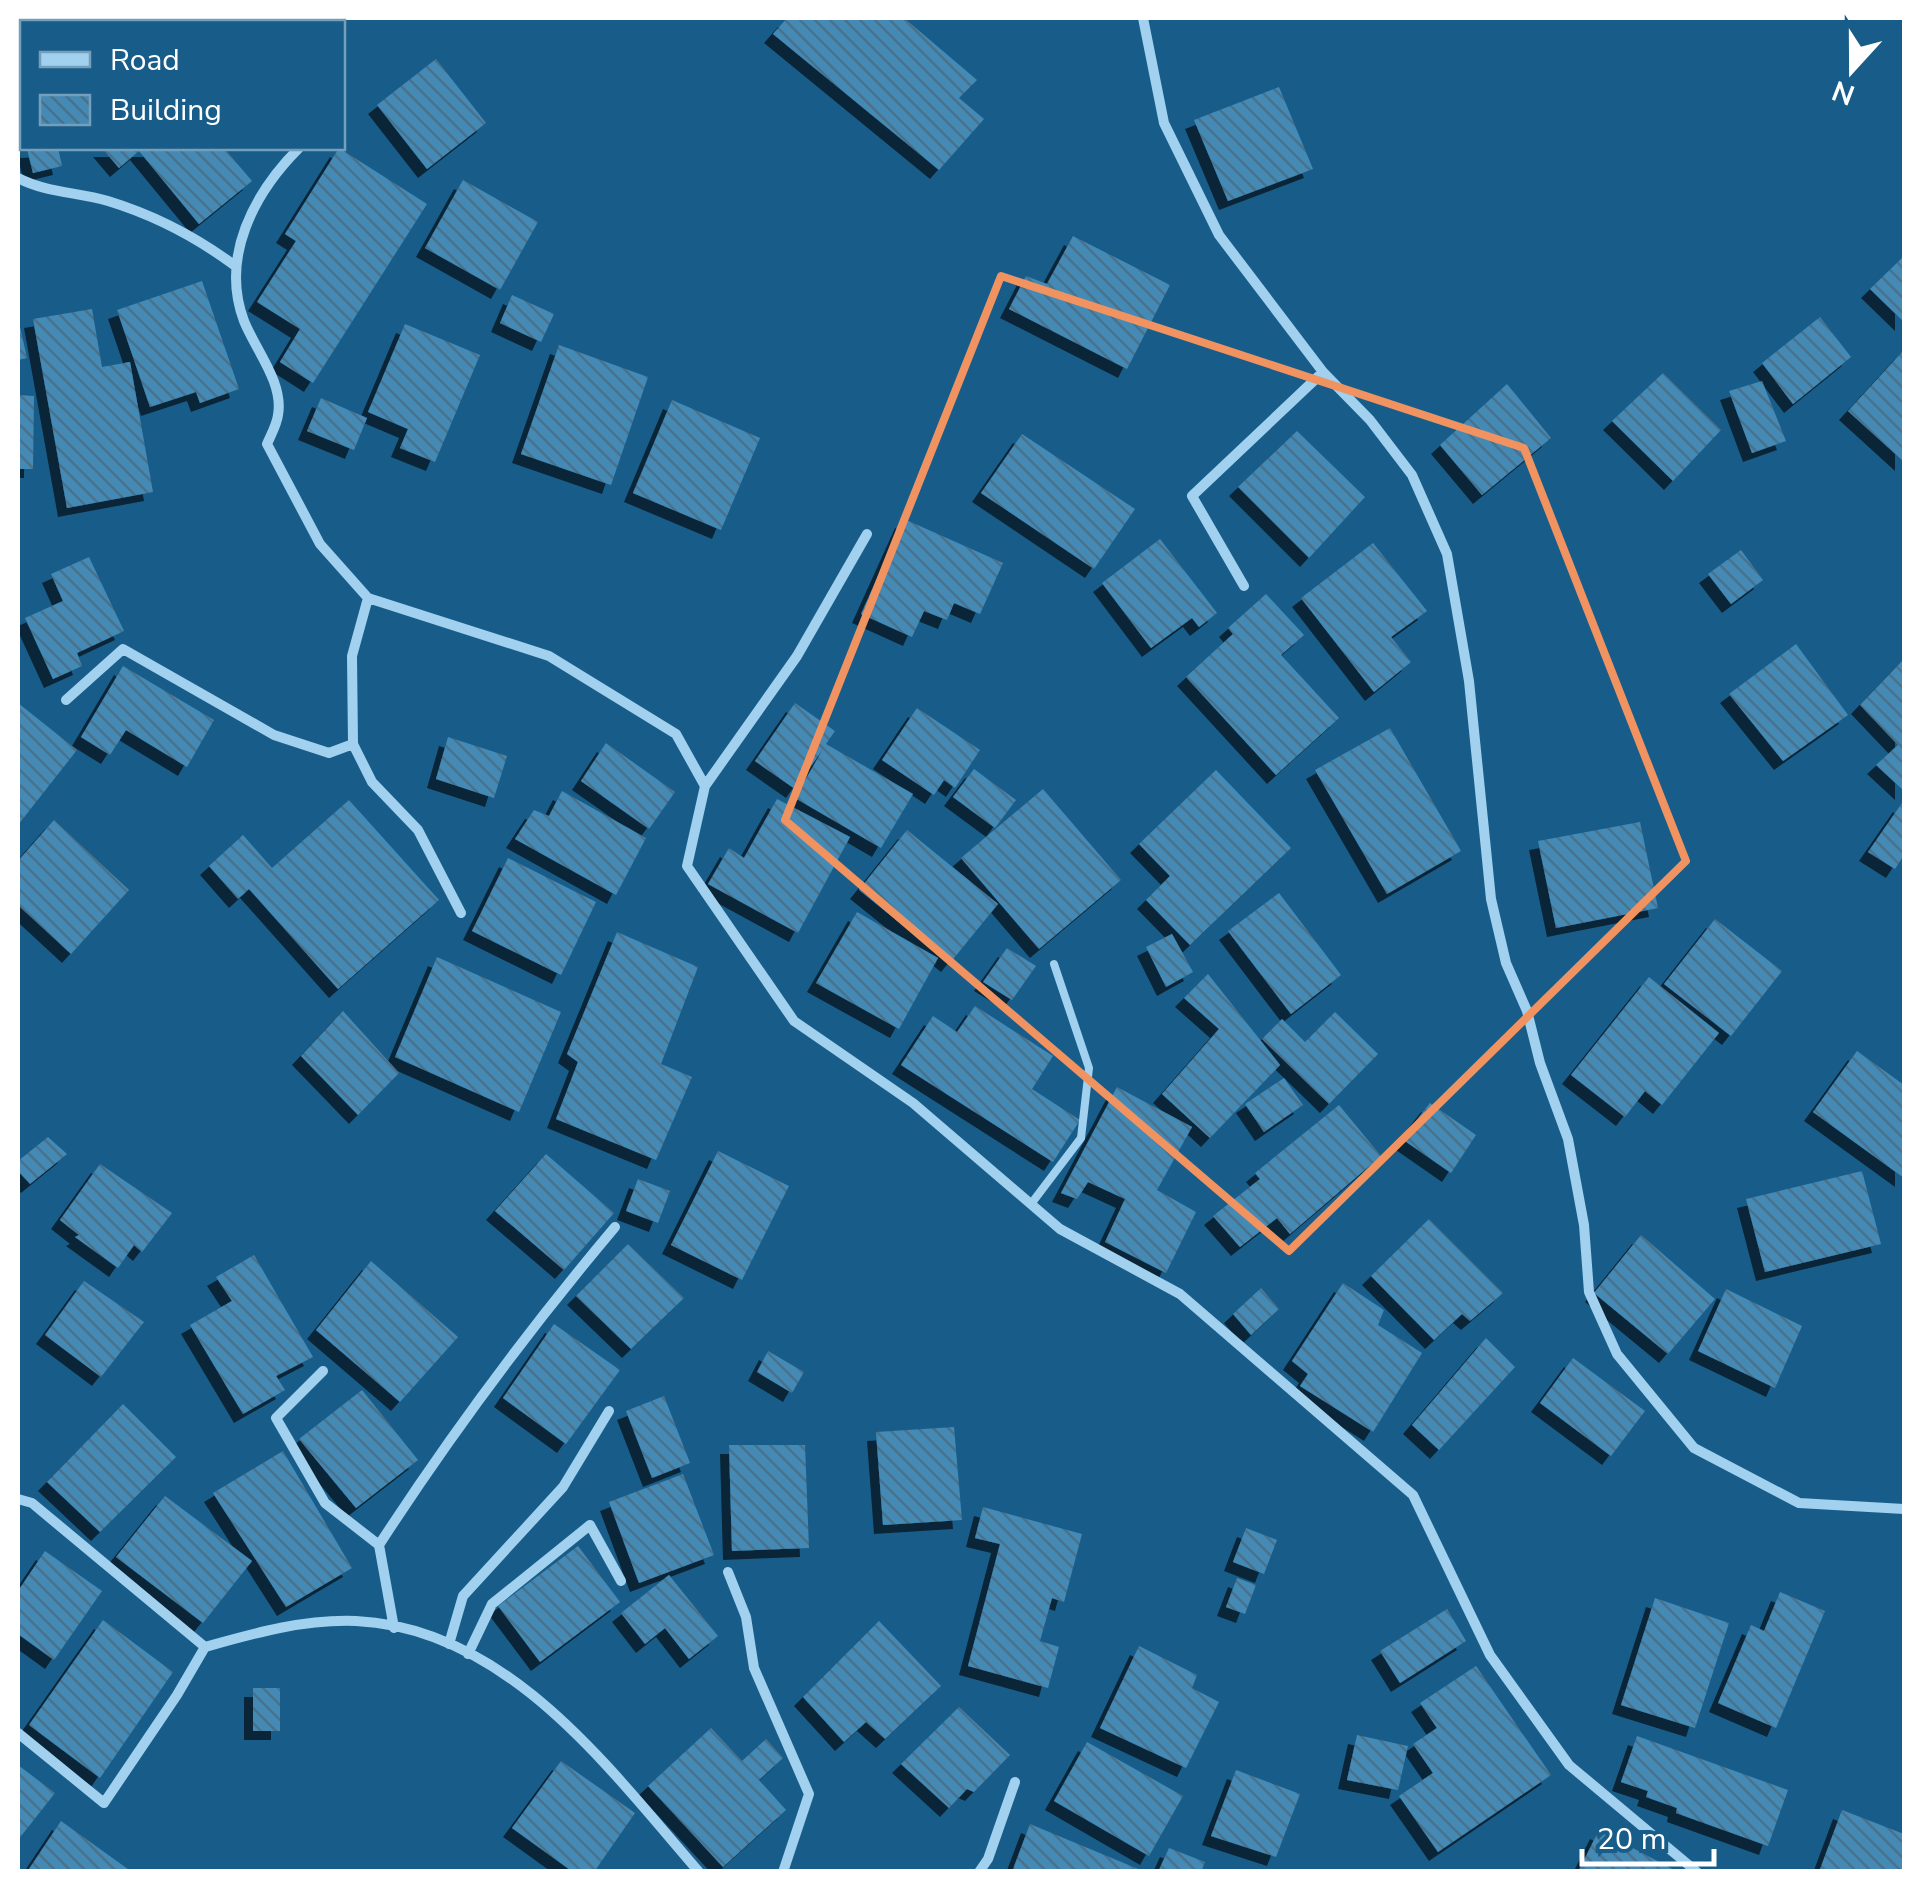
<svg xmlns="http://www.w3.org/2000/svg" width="1922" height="1889" font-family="'Nunito Sans',sans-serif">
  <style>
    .building { fill: url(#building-back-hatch); filter: url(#shadow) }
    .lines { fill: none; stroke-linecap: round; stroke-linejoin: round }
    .lane { stroke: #a1d1ee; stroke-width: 8 }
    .street { stroke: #a1d1ee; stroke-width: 10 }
    .marked { fill: none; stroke: #f09361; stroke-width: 8; stroke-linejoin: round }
  </style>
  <defs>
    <pattern id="building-back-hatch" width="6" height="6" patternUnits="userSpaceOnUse" patternTransform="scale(2.5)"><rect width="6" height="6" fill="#4589b5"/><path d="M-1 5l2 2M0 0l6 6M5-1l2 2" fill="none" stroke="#48718b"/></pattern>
    <filter id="shadow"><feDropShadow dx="-9" dy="9" stdDeviation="0" flood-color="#0009"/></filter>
  </defs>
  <rect width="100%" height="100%" fill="#185d8a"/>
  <path class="building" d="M19,18H98V22H22V101H18Z
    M154,18H200L196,22H161Z
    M787,18H904L977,80L959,98L984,119L939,170L773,34Z
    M436,59L486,123L427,169L377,105Z
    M1279,87L1313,169L1228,201L1194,120Z
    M58,148L62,166L33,173L27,149Z
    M102,148H224L252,181L199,224L139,151L119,168Z
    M339,148L427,204L313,383L280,362L300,329L257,302L296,241L285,234Z
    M463,180L538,222L500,290L425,248Z
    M1073,236L1170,285L1127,369L1009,309L1026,276L1047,284Z
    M1904,256V322L1870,289Z
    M202,281L239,389L200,403L196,392L150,407L117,310Z
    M512,295L554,314L541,342L500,323Z
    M92,309L102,367L130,362L153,492L67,508L33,319Z
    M1820,317L1851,357L1793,404L1762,363Z
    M18,318L27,358L18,360Z
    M405,324L480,355L435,462L400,448L408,429L368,412Z
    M559,345L648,377L611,485L521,454Z
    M1904,350V462L1848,411Z
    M1663,373L1721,430L1673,481L1612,421Z
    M1762,381L1786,441L1752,453L1729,391Z
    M1507,384L1551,438L1482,495L1440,445Z
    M18,395L34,396L33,469H18Z
    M321,398L367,418L354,450L307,431Z
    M672,400L760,438L721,530L633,493Z
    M1297,431L1365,497L1309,558L1238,487Z
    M1022,434L1135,509L1094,569L981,493Z
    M904,519L1003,563L980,614L954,603L947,620L924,611L912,637L861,614Z
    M1160,539L1217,613L1199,627L1192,618L1151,648L1102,583Z
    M1373,543L1427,611L1391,637L1411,662L1374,692L1301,598Z
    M1741,550L1763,580L1731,604L1708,574Z
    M89,557L124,631L77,653L82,666L53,679L25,618L63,601L51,574Z
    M1266,594L1304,635L1281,655L1339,718L1276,775L1186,677L1233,634L1228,628Z
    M1796,644L1848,715L1783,761L1729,694Z
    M1904,659V791L1876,765L1898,745L1860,705Z
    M123,666L214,720L187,767L126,730L110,755L81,737Z
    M18,703L77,750L18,825Z
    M795,703L835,731L826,744L913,794L881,848L795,798L823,749L795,789L755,761Z
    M917,708L980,750L955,788L944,780L934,795L882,760Z
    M1390,728L1461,851L1387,894L1315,770Z
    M448,737L507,756L494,798L436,779Z
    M606,743L675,792L649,829L581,781Z
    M974,769L1016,800L995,828L953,797Z
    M1216,770L1291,848L1190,945L1146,900L1170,876L1139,844Z
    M1043,789L1121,880L1039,949L961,858Z
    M562,791L646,838L616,895L515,839L534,810L549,816Z
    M777,799L850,837L798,933L708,884L729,848L744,858Z
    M349,800L439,900L338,989L249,889L238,899L209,866L243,835L272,868Z
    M1902,803L1904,805V855L1895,869L1868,852Z
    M54,820L129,890L71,954L18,905V861Z
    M1640,822L1658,908L1556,928L1538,841Z
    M907,830L998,904L950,963L859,890Z
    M508,858L596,902L561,975L472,931Z
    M1279,893L1341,975L1291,1014L1228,931Z
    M857,912L938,958L899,1029L816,983Z
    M1715,919L1782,971L1731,1036L1664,984Z
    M617,932L698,967L661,1064L692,1077L656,1160L556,1119L578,1062L567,1054Z
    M1172,934L1193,972L1166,987L1146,947Z
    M1007,948L1036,966L1012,1000L983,982Z
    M437,957L561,1012L519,1112L395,1057Z
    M1208,974L1280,1065L1210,1138L1162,1094L1219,1029L1184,998Z
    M1649,977L1719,1033L1662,1105L1645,1091L1625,1117L1571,1075Z
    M975,1006L1053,1056L1032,1089L1080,1120L1053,1162L901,1065L933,1016L957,1032Z
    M343,1011L399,1073L358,1115L301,1056Z
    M1335,1012L1378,1054L1329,1104L1262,1039L1282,1019L1305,1042Z
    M1857,1051L1904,1085V1178L1813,1112Z
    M1284,1078L1303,1105L1264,1132L1245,1104Z
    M1117,1087L1192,1127L1157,1190L1196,1212L1166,1273L1105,1242L1125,1199L1088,1182L1077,1199L1061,1193Z
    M1430,1103L1476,1135L1451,1173L1402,1139Z
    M1339,1105L1381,1156L1290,1234L1277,1218L1240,1247L1213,1216L1260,1179L1255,1173Z
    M48,1137L67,1154L30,1184L18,1171V1161Z
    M718,1151L789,1186L742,1280L671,1245Z
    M546,1154L614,1213L564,1270L495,1211Z
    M100,1164L172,1213L142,1252L134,1245L118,1268L75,1237L79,1235L60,1220Z
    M1862,1171L1881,1244L1765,1272L1746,1199Z
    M638,1179L670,1191L658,1223L626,1211Z
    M1429,1219L1503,1293L1470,1321L1462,1314L1434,1340L1371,1276Z
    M1641,1235L1715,1299L1668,1354L1594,1293Z
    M628,1244L684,1298L631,1349L576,1296Z
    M254,1255L313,1357L276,1376L285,1390L243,1414L190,1325L232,1301L216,1277Z
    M371,1261L458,1337L400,1402L316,1330Z
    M84,1281L144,1322L101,1377L45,1335Z
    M1343,1283L1384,1310L1378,1325L1422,1353L1373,1432L1300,1386L1308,1374L1292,1361Z
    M1261,1288L1279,1309L1251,1335L1233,1314Z
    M1726,1289L1802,1326L1775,1388L1698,1351Z
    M554,1324L620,1370L566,1444L503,1398Z
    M1486,1338L1515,1367L1439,1450L1412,1425Z
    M768,1351L804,1372L792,1393L757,1372Z
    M1573,1358L1645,1411L1611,1456L1540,1403Z
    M362,1390L418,1460L356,1508L299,1439Z
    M664,1396L690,1463L652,1478L626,1411Z
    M123,1404L176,1457L100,1532L47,1482Z
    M954,1427L962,1520L883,1525L876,1432Z
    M729,1445H805L809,1548L732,1551Z
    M283,1451L352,1568L286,1607L213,1493Z
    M683,1474L714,1555L639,1583L609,1502Z
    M165,1496L252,1561L203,1623L116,1557Z
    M983,1507L1082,1534L1064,1602L1052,1598L1040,1641L1059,1647L1048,1688L968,1666L1000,1544L975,1538Z
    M1246,1528L1277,1540L1264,1574L1233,1562Z
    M578,1546L620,1602L540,1662L498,1606Z
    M45,1551L102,1591L54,1660L18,1634V1591Z
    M669,1575L718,1636L689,1659L665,1628L645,1644L621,1613Z
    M1237,1578L1256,1585L1245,1614L1226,1607Z
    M1780,1592L1825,1611L1776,1728L1718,1703L1751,1625L1764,1631Z
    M1655,1598L1729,1623L1695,1728L1621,1705Z
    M1447,1609L1466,1641L1400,1683L1380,1651Z
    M103,1620L173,1672L100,1778L29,1725Z
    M879,1621L941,1686L885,1739L866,1722L844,1742L803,1697Z
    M1139,1646L1197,1675L1192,1688L1219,1702L1186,1768L1100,1728Z
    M1476,1666L1551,1775L1438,1852L1399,1796L1433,1773L1413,1744L1437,1728L1420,1703Z
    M253,1688H280V1731H253Z
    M959,1707L1010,1755L974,1792L967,1789L949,1808L901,1764Z
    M711,1728L742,1761L766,1739L783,1758L759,1780L786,1810L723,1867L648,1786Z
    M1357,1735L1408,1746L1398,1790L1347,1780Z
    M1637,1736L1788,1790L1768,1846L1676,1813L1677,1808L1646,1797L1648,1791L1621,1782Z
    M1087,1742L1183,1796L1149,1856L1054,1801Z
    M561,1761L635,1813L594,1872H573L512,1828Z
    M18,1765L55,1793L18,1840Z
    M1236,1770L1300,1794L1276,1857L1211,1836Z
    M1842,1810L1904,1834V1872H1819Z
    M61,1821L132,1872H27Z
    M1030,1824L1143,1871V1872H1012Z
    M1599,1830L1678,1872H1578Z
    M1169,1848L1205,1862L1201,1872H1158Z"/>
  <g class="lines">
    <path class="lane" d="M1031,1204L1081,1138L1089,1068L1054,964"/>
    <path class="street" d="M310,18L314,22
      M1143,18L1164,123L1219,235L1323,372L1370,420L1412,475L1447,554L1469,681L1491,899L1506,963L1527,1011L1540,1063L1568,1139L1584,1225L1589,1292L1617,1354L1694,1448L1799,1503L1904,1509
      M299,148C254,193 220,257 244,321C255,349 284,383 278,415C277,424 271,435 267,444L320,544L368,598L549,656L676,734L705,786L687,866L794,1021L913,1103L1060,1229L1180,1294L1413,1495L1490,1655L1569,1765L1697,1872
      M18,178C47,193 77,192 108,201C154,215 196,237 234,265
      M1244,586L1192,496L1323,372
      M368,598L352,656L353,744L372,782L418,830L461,913
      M66,700L123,649L274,735L329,753L353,744
      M705,786L797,656L867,534
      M323,1371L276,1418L325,1503L379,1545
      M18,1499L32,1503L205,1647C255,1633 304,1619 356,1621C507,1628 608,1767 699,1872
      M728,1572L746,1617L754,1668L809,1794L783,1872
      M394,1628L379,1545C451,1434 530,1328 615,1227
      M449,1644L463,1596L563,1487L609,1411
      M468,1654L492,1604L590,1525L621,1581
      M18,1733L104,1803L177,1695L205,1647
      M979,1872L988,1859L1015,1782"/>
  </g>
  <path class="marked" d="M1001,276L1524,448L1686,861L1289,1251L785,820Z"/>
  <rect width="1922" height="1889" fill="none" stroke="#ffffff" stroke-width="40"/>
  <rect x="20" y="20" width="325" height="130" fill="#185d8a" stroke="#749eb9" stroke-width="2.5"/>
  <rect x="40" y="52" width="50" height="15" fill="#a1d1ee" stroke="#749eb9" stroke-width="2.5"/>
  <text x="110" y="70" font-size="30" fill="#ffffff">Road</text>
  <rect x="40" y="95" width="50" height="30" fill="url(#building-back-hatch)" stroke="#749eb9" stroke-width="2.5"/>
  <text x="110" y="120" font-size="30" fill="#ffffff">Building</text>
  <g transform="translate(1852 70) rotate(201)" stroke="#185d8a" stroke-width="8" paint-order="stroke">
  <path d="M0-8L18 38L0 25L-18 38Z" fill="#ffffff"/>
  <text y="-15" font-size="28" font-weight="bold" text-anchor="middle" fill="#ffffff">N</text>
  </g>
  <path d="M1582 1849v15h132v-15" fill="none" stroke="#ffffff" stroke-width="5"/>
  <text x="1597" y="1849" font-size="30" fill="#ffffff" stroke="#185d8a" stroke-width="8" paint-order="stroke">20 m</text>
</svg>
